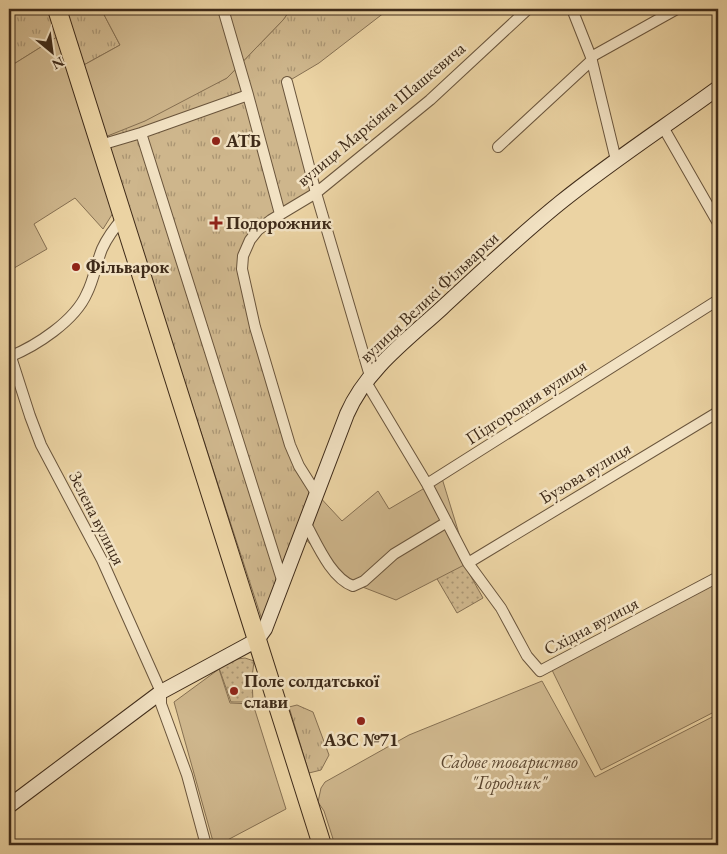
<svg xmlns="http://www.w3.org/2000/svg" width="727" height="854" font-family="'EB Garamond',serif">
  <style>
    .grass { fill: url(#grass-tufts); stroke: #867052 }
    .park { fill: url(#park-dots); stroke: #867052 }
    .garden { fill: #ceb68c; stroke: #867052 }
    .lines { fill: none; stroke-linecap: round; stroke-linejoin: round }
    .street-casing { stroke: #6a553c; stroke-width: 12 }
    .secondary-casing { stroke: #3f2b19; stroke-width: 16 }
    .highway-casing { stroke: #3f2b19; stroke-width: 20 }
    .street { stroke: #f2e2c3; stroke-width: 10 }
    .secondary { stroke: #f2e2c3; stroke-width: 14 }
    .highway { stroke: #ebd3a3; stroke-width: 18 }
    .poi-dot { fill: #8f2418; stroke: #f2e2c3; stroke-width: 2 }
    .labels { text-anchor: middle; stroke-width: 5; stroke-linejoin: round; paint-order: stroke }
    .street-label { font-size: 18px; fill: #3f2b19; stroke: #f2e2c3 }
    .poi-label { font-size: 18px; font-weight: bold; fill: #3f2b19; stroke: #f2e2c3; text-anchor: start }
    .park-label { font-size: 18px; font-style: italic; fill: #5c4730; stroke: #f2e2c3 }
  </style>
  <defs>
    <pattern id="grass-tufts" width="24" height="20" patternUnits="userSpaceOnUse" patternTransform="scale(1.25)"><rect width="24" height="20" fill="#ceb68c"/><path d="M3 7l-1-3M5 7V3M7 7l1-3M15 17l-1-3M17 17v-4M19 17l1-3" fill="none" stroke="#a99472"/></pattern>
    <pattern id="park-dots" width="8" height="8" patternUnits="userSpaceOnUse" patternTransform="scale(1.25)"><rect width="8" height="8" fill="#ceb68c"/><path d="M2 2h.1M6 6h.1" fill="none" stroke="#a99472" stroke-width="1.8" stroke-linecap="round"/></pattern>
  </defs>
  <rect width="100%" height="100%" fill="#ebd3a3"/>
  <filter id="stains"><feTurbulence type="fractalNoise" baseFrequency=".004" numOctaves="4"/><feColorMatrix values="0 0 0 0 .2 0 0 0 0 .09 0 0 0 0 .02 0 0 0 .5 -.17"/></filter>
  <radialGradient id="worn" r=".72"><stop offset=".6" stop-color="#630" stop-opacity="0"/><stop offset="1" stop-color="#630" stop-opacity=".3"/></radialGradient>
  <path class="grass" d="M9,9H48L57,37L9,67Z
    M65,9H101L120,45L82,66Z
    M291,9H389L319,63L287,82L316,193L258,230L242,269L290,445L316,493L265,629L105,137L227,78L283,20Z
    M297,705L313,712L329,755L321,770L309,773L289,707Z"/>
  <path class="park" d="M460,557L483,598L457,613L433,572Z
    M245,658L254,661L252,678L253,702H231L219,668L237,659Z"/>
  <path class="garden" d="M101,9H291L283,20L227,78L145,121L105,137L82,66L120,45Z
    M57,37L113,213L103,229L75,198L34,224L47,249L9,271V67Z
    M441,475L468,563L396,600L360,586L338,575L302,535L316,493L342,521L378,491L389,509L423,489Z
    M718,582V710L601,770L552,670Z
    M219,669L230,703L253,704L286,809L218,845H214L174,702Z
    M542,681L595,777L718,714V845H335L324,811L318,802L321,788L325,782L409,735Z"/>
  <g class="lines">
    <defs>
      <path id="street" d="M572,9L591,57L616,160
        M591,57L677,9
        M287,82L316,193L370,376
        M248,95L280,214
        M663,127L718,223
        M141,133L283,583
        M97,146L141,133L248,95L223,9
        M498,147L592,60
        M9,357C36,346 75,321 87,293C94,279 96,264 102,249C107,238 115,227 123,218
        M11,357L30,416L41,445L102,560L161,692V704L187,775L206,845
        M366,382L427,484L468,563L501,608L527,656L540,671L718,577
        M427,484L718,300
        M316,493L299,466L290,445L255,327L242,269L243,256L250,240L258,230L271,220L316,193L430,100L528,9
        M306,524C317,544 331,578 353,586L364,581L394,554L447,522
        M468,563L718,412"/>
      <path id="secondary" d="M9,806L161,692L257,640L265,629L347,414C366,370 407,340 442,308C481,272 520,235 561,202C612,161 666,126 718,88"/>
      <path id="highway" d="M57,9L322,845"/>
    </defs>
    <use href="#street" class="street-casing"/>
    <use href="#secondary" class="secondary-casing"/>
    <use href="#highway" class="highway-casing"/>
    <use href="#street" class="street"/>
    <use href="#secondary" class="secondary"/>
    <use href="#highway" class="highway"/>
  </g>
  <g class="poi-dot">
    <circle cx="216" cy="141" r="5"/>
    <path d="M213.5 215.5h5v5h5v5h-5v5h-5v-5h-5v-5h5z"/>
    <circle cx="76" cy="267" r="5"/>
    <circle cx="234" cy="691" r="5"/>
    <circle cx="361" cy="721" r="5"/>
  </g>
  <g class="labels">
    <g class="street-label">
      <text transform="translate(381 114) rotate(-40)" y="6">вулиця Маркіяна Шашкевича</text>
      <text transform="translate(429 297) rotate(-43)" y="6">вулиця Великі Фільварки</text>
      <text transform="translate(526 402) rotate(-33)" y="6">Підгородня вулиця</text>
      <text transform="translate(585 473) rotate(-31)" y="6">Бузова вулиця</text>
      <text transform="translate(97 518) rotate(63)" y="6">Зелена вулиця</text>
      <text transform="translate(591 626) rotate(-28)" y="6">Східна вулиця</text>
    </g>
    <g class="poi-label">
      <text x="226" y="147">АТБ</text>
      <text x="226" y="229">Подорожник</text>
      <text x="86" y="273">Фільварок</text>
      <text x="244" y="687">Поле солдатської<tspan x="244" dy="21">слави</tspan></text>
      <text x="361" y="746" text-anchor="middle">АЗС №71</text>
    </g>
    <g class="park-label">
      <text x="509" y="768">Садове товариство<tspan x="509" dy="21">"Городник"</tspan></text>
    </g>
  </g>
  <rect width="727" height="854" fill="none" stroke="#ebd3a3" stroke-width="30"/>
  <rect x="10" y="10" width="707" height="834" fill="none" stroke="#3f2b19" stroke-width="2.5"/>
  <rect x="15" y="15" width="697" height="824" fill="none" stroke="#3f2b19"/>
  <g transform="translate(52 52) rotate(151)" stroke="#f2e2c3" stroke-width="4" paint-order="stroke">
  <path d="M0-4L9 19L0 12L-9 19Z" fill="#3f2b19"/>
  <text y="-8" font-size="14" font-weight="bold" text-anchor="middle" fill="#3f2b19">N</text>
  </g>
  <rect width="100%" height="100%" filter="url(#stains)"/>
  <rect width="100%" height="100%" fill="url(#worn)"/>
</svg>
